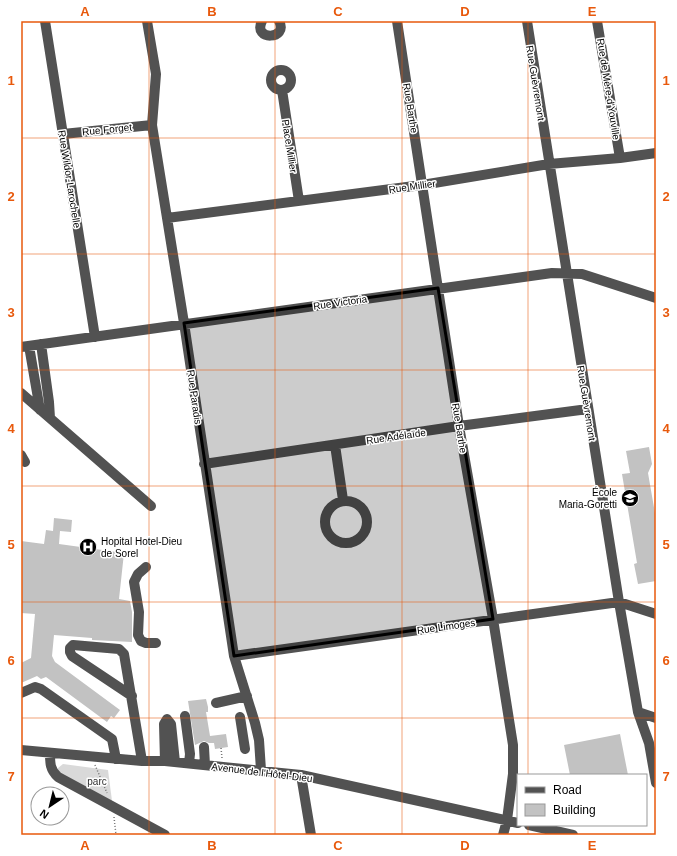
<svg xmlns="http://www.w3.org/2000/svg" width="677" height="856" font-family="Arial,sans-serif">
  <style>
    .green { fill: #d9d9d9 }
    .building { fill: #c2c2c2 }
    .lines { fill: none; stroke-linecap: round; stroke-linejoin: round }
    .path { stroke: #747474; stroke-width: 1.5; stroke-dasharray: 1 2; stroke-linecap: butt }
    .minor { stroke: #525252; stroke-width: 10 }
    .marked { fill: #000; fill-opacity: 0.2; stroke: #000; stroke-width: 3; stroke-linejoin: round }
    .grid { fill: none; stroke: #e8590c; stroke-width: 1; stroke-opacity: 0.55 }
    .labels { text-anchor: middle; stroke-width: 3; stroke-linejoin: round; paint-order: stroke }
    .street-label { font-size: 10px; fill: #000; stroke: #fff }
    .poi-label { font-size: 10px; fill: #000; stroke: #fff; text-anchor: end }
    .park-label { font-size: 10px; fill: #303030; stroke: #fff }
    .neatline { fill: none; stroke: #e8590c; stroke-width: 1.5 }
    .grid-label { font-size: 13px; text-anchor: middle; font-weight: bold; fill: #e8590c }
  </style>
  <rect width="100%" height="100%" fill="#fff"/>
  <path class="green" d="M63,764L108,770L112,801L58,774V768Z"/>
  <path class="building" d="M649,447L652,464L648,473L656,519V581L638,584L634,564L637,563L622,474L630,473L626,451Z
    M54,518L72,520L71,532L60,531L59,544L124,553L119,599L130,601L132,612V642L92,640V638L54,635L52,656L55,662L120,710L114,718L111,716L107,722L46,677L41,679L37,676L21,683V663L31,658L35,614L21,613V541L44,544L46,530L53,531Z
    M206,699L208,707V712H206L210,736L226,734L228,747L215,749L214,743H209L204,741L195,745L188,701Z
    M620,734L628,775H570L564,745Z"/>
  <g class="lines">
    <path class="path" d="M221,748L222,758
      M95,765L107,793
      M114,817L116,835"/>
    <path class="minor" d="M45,21L95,337
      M147,21L156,74L152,125L184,323L234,656L255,723L259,740L261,770
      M262,21C252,41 289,40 279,21
      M397,21L459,426L493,619L513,745V774L507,820L503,835
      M527,21L619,602L638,712L649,743L656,783
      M597,21L620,158
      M271 80a10 10 0 1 1 20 0a10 10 0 1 1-20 0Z
      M282,90L299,201
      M63,134L152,125
      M167,218L422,185L549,164L620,158L656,153
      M41,344L49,402L50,418
      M29,346L40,410
      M21,347L552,273L582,274L656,298
      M21,393L151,506
      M335,445L343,500
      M21,455L25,462
      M204,464L459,426L588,409
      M325 522a21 21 0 1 1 42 0a21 21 0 1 1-42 0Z
      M146,567L138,574L134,582L139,612L138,635L141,641L146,643H156
      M234,656L619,602L656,614
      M21,693L35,687L41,689L112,739L116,759
      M132,696L72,656L70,652V648L73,645L119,649L124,654L142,761
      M216,703L247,696
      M638,712L656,718
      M185,716L190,754L189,763
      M240,717L245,749
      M204,747L205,765
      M21,750L142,761H165L301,775L518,823
      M50,753C50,763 50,770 58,777L165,835
      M165,761L164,724L167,719L171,724L175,762
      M301,775L311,835
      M529,825L573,835"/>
  </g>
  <path class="marked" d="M438,288L493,619L234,656L184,323Z"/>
  <path class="grid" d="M149,21V835M275,21V835M402,21V835M528,21V775M21,138H656M21,254H656M21,370H656M21,486H656M21,602H656M21,718H656M528,825V835"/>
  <defs>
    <symbol id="school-disc" viewBox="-11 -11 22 22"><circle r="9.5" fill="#000" stroke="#fff"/><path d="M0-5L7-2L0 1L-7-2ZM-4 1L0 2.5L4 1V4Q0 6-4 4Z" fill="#fff"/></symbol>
    <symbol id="hospital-disc" viewBox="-11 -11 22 22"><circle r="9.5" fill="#000" stroke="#fff"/><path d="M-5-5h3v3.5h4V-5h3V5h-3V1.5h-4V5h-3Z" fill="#fff"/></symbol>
  </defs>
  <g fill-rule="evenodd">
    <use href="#school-disc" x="620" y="488" width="20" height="20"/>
    <use href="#hospital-disc" x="78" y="537" width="20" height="20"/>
  </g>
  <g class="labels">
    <g class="street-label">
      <text transform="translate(536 83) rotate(81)" y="4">Rue Guèvremont</text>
      <text transform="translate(609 89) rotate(81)" y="4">Rue de Mère-d'Youville</text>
      <text transform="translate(411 108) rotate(81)" y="4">Rue Barthe</text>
      <text transform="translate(107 129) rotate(-6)" y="4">Rue Forget</text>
      <text transform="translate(290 146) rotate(81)" y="4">Place Millier</text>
      <text transform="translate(70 179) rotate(81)" y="4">Rue Wildor-Larochelle</text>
      <text transform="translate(412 186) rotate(-8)" y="4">Rue Millier</text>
      <text transform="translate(340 302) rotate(-8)" y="4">Rue Victoria</text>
      <text transform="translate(195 397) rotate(82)" y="4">Rue Paradis</text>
      <text transform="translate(587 403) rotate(81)" y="4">Rue Guèvremont</text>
      <text transform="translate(460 428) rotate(81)" y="4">Rue Barthe</text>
      <text transform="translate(396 436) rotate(-8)" y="4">Rue Adélaïde</text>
      <text transform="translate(446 626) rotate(-8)" y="4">Rue Limoges</text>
      <text transform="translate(262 772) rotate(7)" y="4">Avenue de l'Hôtel-Dieu</text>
    </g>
    <g class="poi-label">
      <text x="617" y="496">École<tspan x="617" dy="12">Maria-Goretti</tspan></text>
      <text x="101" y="545" text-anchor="start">Hopital Hotel-Dieu<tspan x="101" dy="12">de Sorel</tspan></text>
    </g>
    <g class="park-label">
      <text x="97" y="785">parc</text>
    </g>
  </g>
  <rect width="677" height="856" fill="none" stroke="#ffffff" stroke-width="44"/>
  <rect x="517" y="774" width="130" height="52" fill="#ffffff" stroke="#999999"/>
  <rect x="525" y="787" width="20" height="6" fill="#525252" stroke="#999999"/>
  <text x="553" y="794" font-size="12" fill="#000000">Road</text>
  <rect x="525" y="804" width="20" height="12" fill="#c2c2c2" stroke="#999999"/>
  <text x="553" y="814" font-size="12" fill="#000000">Building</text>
  <g transform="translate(50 806) rotate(215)"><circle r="19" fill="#ffffff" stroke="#999999"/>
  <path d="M0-3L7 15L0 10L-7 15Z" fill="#000000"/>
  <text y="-6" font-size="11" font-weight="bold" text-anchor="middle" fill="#000000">N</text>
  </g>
  <rect x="22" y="22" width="633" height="812" class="neatline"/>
  <g class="grid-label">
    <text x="85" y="16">A</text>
    <text x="212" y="16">B</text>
    <text x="338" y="16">C</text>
    <text x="465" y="16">D</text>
    <text x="592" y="16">E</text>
    <text x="11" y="85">1</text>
    <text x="666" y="85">1</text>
    <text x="11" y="201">2</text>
    <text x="666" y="201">2</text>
    <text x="11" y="317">3</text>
    <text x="666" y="317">3</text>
    <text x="11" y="433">4</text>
    <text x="666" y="433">4</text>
    <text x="11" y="549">5</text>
    <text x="666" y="549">5</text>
    <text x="11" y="665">6</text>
    <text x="666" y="665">6</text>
    <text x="11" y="781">7</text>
    <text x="666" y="781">7</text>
    <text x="85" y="850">A</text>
    <text x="212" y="850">B</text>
    <text x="338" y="850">C</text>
    <text x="465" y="850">D</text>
    <text x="592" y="850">E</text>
  </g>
</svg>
